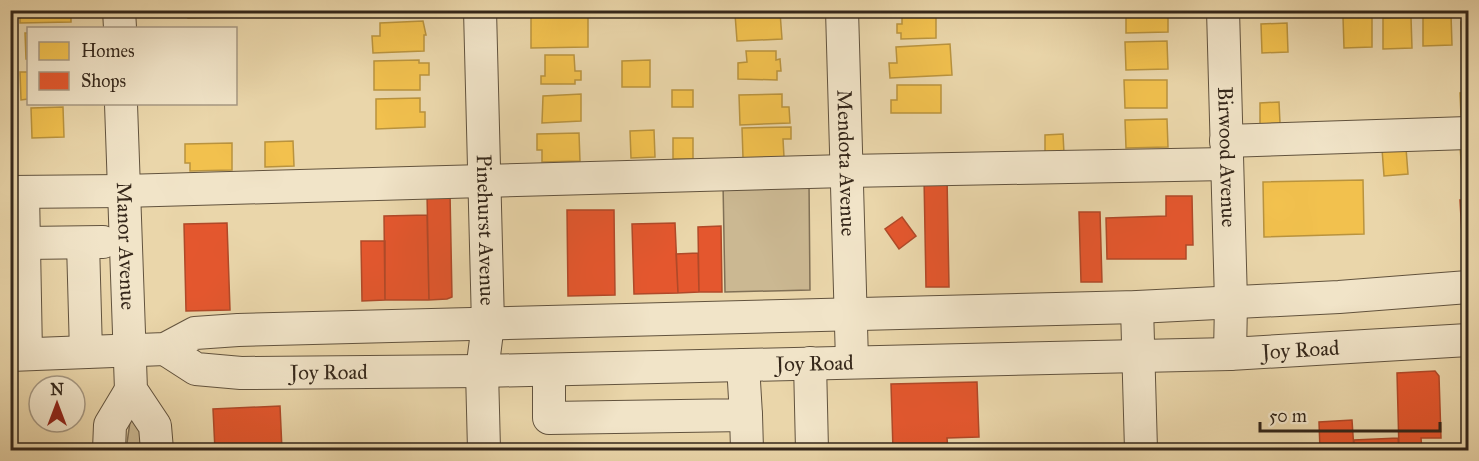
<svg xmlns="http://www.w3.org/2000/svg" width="1479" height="461" font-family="'IM FELL Great Primer',serif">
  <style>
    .green { fill: #cbb892; stroke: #807056; stroke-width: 1.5 }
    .homes { fill: #f2c14e; stroke: #b9933e; stroke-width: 1.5 }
    .shops { fill: #e4572e; stroke: #b04928; stroke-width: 1.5 }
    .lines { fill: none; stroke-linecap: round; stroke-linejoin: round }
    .minor-casing { stroke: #62533e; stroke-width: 34 }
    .minor { stroke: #f1e4c8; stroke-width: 32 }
    .labels { text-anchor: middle; stroke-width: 6; stroke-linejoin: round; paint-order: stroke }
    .street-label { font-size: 21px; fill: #35271a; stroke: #f1e4c8 }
  </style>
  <rect width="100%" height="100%" fill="#ead6aa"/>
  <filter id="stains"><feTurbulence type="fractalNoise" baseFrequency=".00333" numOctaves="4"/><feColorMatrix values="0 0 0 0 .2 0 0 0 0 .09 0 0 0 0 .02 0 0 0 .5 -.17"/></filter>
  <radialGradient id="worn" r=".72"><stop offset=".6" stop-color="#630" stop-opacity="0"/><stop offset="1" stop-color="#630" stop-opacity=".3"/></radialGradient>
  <path class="green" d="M809,182L810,290L725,292L723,183Z
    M140,416L144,450H126L130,422L132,418Z"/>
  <path class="homes" d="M20,10H71V22L20,23Z
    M188,10H226V17L188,18Z
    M377,10H422V11L377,12Z
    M902,10H936V38L901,39V33H897V24H902Z
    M1126,10H1168V32L1126,33Z
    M780,12L782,39L737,41L735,14Z
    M1451,14L1452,45L1423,46V15Z
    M531,17H588V47L531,48Z
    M1343,17H1372V47L1344,48Z
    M1411,17L1412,48L1383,49V18Z
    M423,21L426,35H424V51L373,53L372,36H380V23Z
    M1461,22H1468V53H1462Z
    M1287,23L1288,52L1262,53L1261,24Z
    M25,33H28V59H26Z
    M1167,41L1168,69L1126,70L1125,42Z
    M950,44L952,75L890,78L889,63H897L896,47Z
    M746,51H776V60L780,59L781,71H777V80L738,79V63L747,62Z
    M545,55H574L575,71H581V80H575V84H541V76H545Z
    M419,60V63H429V75H420V90H374V61Z
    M650,60V87H622V61Z
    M20,72H28V99L21,100Z
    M1124,80H1167V108H1125Z
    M897,85H941V113H891V100H897Z
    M672,90H693V107H672Z
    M1468,92V115H1461L1460,93Z
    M581,94V121L542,123L543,96Z
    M782,94V107H789L790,123L740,125L739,95Z
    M420,98V112H425V127L376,129V99Z
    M1279,102L1280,123L1260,124V103Z
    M63,107L64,137L32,138L31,108Z
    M1167,119L1168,147L1126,148L1125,120Z
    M791,127V139H783L784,157L743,158L742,128Z
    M654,130L655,157L631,158L630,131Z
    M579,133L580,161L542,162V150H537V134Z
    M1063,134L1064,153H1045V135Z
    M673,138H693V159H673Z
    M293,141L294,166L265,167V142Z
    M232,143V170L190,171V163H185V144Z
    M1468,145V174H1462L1460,146Z
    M1406,148L1408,174L1384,176L1382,149Z
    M1363,180L1364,234L1264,237L1263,182Z"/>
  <path class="shops" d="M947,176L949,287H926L924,177Z
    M427,193H450L452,297L447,299L429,300Z
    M1166,196H1192L1193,245H1186V259H1107L1106,218L1166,216Z
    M1460,200H1468V252L1463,253Z
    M567,210H614L615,295L568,296Z
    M1079,212H1100L1102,282H1081Z
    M427,215L429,300H385L384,216Z
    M902,217L916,236L899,249L885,229Z
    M227,223L230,310L186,311L184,224Z
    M675,223L678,293L634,294L632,224Z
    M721,226L722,292H699L698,227Z
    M361,241H385V300L362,301Z
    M698,253L699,292L678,293L676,254Z
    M1435,371L1439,376L1441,438H1421L1422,450H1399L1397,373Z
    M977,382L979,437L947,438L948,450H893L891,384Z
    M280,406L282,450H215L213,409Z
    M1352,420L1354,450H1320L1319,422Z
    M1398,438L1399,450H1354V440Z
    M10,445H22L23,450H10Z
    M715,446V450H579Z"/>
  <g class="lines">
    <defs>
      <g id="minor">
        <path d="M119,10L120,28"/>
        <path id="s1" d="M480,10L488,324L482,371L484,450"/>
        <path id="s2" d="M842,10L852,361"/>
        <path id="s3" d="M1223,10L1231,302L1230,354"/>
        <path id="s4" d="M121,104L131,390L155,426L157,450"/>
        <path d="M1226,141L1468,133"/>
        <path d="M10,192L123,191L846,171L1227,164"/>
        <path d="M23,192L26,354"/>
        <path d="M24,243L103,242"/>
        <path d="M83,243L86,352"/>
        <path d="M1137,307L1141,450"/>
        <path id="s5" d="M165,349L196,369L241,373L482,371L1230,354L1468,340"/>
        <path d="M10,355L165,349L195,333L238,330L1137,307L1339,297L1468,287"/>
        <path d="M810,363L812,450"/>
        <path d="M549,370V418L746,415L743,365"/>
        <path d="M746,415L747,450"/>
        <path d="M109,450L110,425L131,390"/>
      </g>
    </defs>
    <use href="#minor" class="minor-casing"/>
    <use href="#minor" class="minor"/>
  </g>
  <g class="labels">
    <g class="street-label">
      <text dy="7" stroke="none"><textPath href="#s3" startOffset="147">Birwood Avenue</textPath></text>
      <text dy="7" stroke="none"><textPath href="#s2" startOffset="153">Mendota Avenue</textPath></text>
      <text dy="7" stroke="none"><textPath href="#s1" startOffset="220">Pinehurst Avenue</textPath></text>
      <text dy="7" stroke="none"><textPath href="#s4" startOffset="142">Manor Avenue</textPath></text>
      <text dy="7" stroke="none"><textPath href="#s5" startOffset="1142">Joy Road</textPath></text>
      <text dy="7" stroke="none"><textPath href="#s5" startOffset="656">Joy Road</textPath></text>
      <text dy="7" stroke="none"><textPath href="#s5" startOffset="170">Joy Road</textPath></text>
    </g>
  </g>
  <rect width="1479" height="461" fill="none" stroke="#ead6aa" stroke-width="36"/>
  <rect x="12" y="12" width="1455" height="437" fill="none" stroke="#35271a" stroke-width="3"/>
  <rect x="18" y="18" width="1443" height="425" fill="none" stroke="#35271a" stroke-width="1.5"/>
  <rect x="27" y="27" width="210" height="78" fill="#f1e4c8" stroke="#a69882" stroke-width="1.5"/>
  <rect x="39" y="42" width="30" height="18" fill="#f2c14e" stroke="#a69882" stroke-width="1.5"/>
  <text x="81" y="57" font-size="18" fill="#35271a">Homes</text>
  <rect x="39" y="72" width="30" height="18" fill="#e4572e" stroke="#a69882" stroke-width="1.5"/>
  <text x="81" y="87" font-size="18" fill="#35271a">Shops</text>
  <g transform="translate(57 404)"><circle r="28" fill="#f1e4c8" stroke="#a69882" stroke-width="1.5"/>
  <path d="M0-4.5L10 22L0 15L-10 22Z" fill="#8f2418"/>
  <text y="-9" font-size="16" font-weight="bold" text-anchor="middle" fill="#35271a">N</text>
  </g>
  <path d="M1260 422v9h180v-9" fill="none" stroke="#35271a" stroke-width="3"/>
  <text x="1269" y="422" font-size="18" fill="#35271a" stroke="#f1e4c8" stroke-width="4.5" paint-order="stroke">50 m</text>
  <rect width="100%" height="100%" filter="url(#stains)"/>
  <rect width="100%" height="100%" fill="url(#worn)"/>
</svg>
